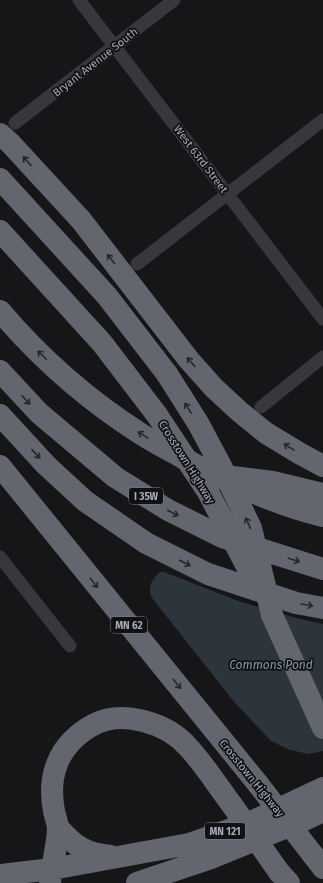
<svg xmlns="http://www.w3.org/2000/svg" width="323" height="883" font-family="'Fira Sans',sans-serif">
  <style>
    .water { fill: #2c353c }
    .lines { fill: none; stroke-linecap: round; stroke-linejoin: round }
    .street { stroke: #37383d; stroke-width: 13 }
    .highway { stroke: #63666e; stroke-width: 22 }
    .highway-bridge { stroke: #63666e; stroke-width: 22 }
    .oneway { stroke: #26262a }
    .labels { text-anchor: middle; stroke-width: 3.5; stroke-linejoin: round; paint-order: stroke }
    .shield { fill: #111113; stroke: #7b7e86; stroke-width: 1 }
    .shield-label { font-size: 10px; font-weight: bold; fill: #a8adb8 }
    .street-label { font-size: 11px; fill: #a8adb8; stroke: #111113 }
    .water-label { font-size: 12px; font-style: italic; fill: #7f9bb3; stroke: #111113 }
  </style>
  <rect width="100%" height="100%" fill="#161618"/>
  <path class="water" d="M160,572H164L241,602L300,619L323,624V751L309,754L290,750L271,741L235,703L152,598C147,588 152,578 160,572Z"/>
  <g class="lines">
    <path class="street" d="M79,0L323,319
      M15,123L174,0
      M137,264L323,120
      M261,407L323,357
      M0,557L70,646"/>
    <path class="highway" d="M0,134L11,144L81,220L189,360L214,388L240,412L266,433L299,453L323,466
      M0,179L107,296L167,374
      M0,231L102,343L157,415
      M0,311C40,358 89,401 141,434C155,443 169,450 183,458C228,483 273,504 323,516
      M0,371L39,413L115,477L168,510L222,537L323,569
      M0,415L46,465L85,501L146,543L208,574L296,603L323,608
      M0,466L258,784
      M233,477L273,482L323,494
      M272,615L323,728
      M58,827C74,846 86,854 111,856
      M313,855L323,868
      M279,872L289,883
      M0,875L52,869L189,844L251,822L323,788
      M50,883C52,865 57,847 58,829C58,823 55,817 54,811C51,795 51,779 57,764C63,747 78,733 93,725C122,709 167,723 188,747C204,764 217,785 232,805
      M137,883L211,858L304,820L323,811"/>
    <path class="highway-bridge" d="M167,374L198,423L221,466L251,528L272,615
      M157,415L208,492L256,584
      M258,784L313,855
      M232,805L279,872"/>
  </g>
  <defs><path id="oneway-shaft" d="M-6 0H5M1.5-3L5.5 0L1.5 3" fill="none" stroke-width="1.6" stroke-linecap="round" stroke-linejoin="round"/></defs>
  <g class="oneway">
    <use href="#oneway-shaft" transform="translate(27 161) rotate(-132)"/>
    <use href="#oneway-shaft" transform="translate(111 259) rotate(-128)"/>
    <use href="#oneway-shaft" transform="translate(42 355) rotate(-136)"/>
    <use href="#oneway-shaft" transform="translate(191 362) rotate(-130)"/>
    <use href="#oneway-shaft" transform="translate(26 400) rotate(47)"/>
    <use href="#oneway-shaft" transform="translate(188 408) rotate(-122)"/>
    <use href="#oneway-shaft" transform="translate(143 435) rotate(-148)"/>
    <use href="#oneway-shaft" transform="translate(289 447) rotate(-148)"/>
    <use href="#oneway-shaft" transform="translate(36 454) rotate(47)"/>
    <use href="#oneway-shaft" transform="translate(173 513) rotate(27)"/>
    <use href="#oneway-shaft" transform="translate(248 523) rotate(-114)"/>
    <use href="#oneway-shaft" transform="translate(294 560) rotate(18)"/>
    <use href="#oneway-shaft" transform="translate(185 563) rotate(27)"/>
    <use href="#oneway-shaft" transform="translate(94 583) rotate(51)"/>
    <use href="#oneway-shaft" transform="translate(307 605) rotate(9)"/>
    <use href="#oneway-shaft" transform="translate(177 684) rotate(51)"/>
  </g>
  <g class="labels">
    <g class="shield">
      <rect x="129" y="488" width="34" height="16" rx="3"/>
      <rect x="111" y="617" width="36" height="16" rx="3"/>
      <rect x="205" y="823" width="40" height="16" rx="3"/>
    </g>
    <g class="shield-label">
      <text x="146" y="500">I 35W</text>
      <text x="129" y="629">MN 62</text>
      <text x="225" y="835">MN 121</text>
    </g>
    <g class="street-label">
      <text transform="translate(95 62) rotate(-38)" y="4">Bryant Avenue South</text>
      <text transform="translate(201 159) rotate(53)" y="4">West 63rd Street</text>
      <text transform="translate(187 462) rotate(58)" y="4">Crosstown Highway</text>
      <text transform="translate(252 778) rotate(51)" y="4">Crosstown Highway</text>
    </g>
    <g class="water-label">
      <text x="271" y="669">Commons Pond</text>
    </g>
  </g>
</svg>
